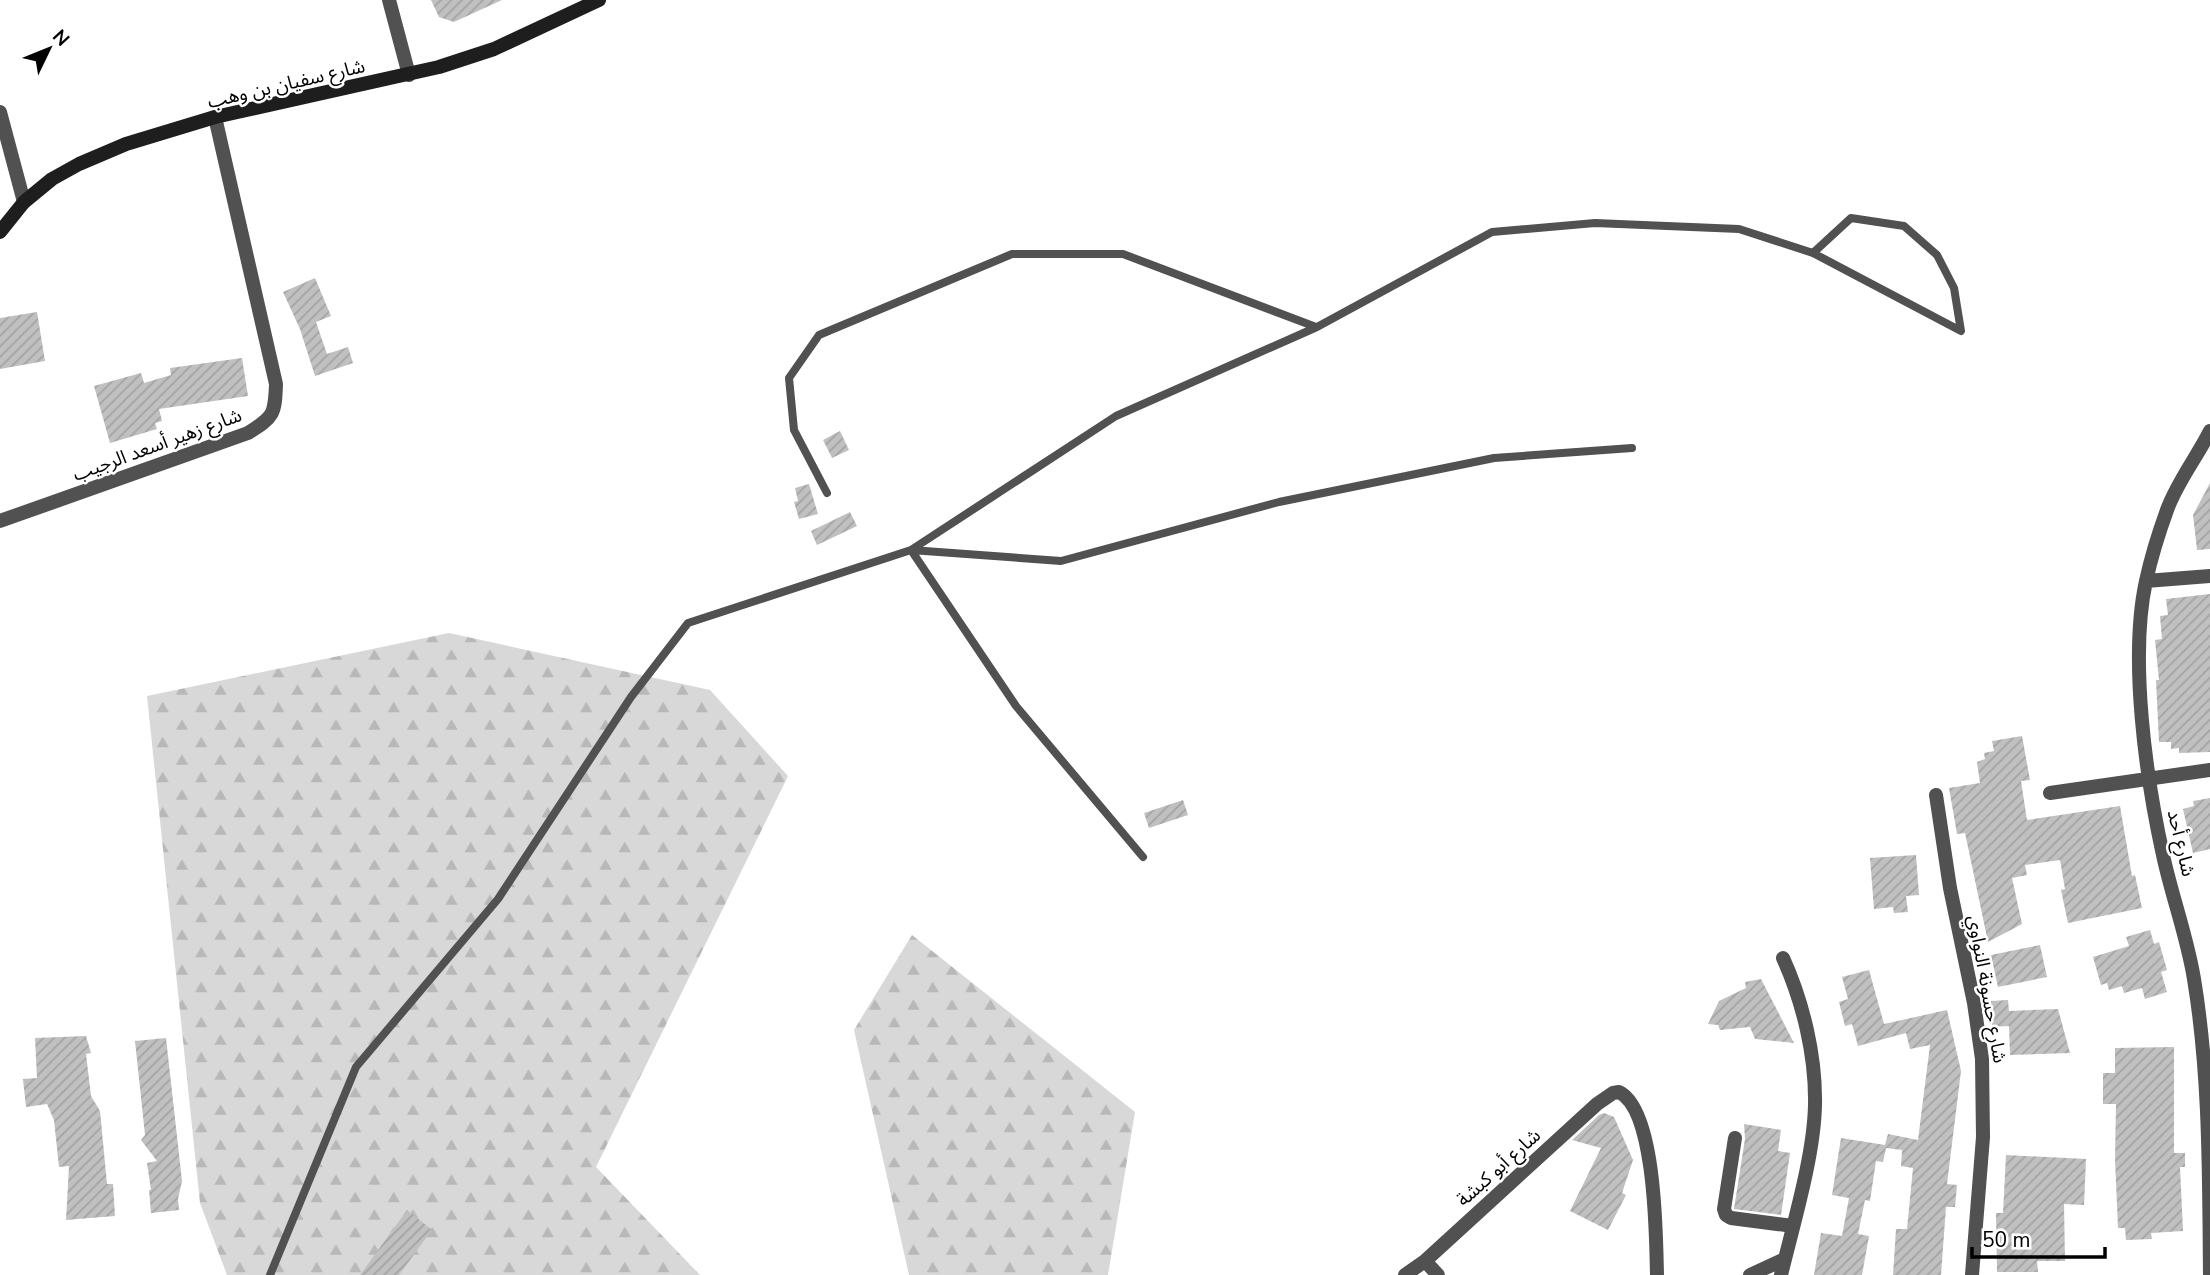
<svg xmlns="http://www.w3.org/2000/svg" width="2210" height="1275" font-family="'Nunito Sans','Noto Sans Arabic',sans-serif">
  <style>
    .forest { fill: url(#forest-firs) }
    .building { fill: url(#building-hatch) }
    .lines { fill: none; stroke-linecap: round; stroke-linejoin: round }
    .lane { stroke: #515151; stroke-width: 8 }
    .street { stroke: #515151; stroke-width: 14 }
    .secondary { stroke: #1e1e1e; stroke-width: 14 }
    .labels { text-anchor: middle; stroke-width: 5; stroke-linejoin: round; paint-order: stroke }
    .street-label { font-size: 19px; fill: #000; stroke: #fff }
  </style>
  <defs>
    <pattern id="forest-firs" width="22" height="20" patternUnits="userSpaceOnUse" patternTransform="scale(1.75)"><rect width="22" height="20" fill="#d8d8d8"/><path d="M5 1l3.5 6h-7zM16 11l3.5 6h-7z" fill="#b8b8b8"/></pattern>
    <pattern id="building-hatch" width="6" height="6" patternUnits="userSpaceOnUse" patternTransform="scale(1.75)"><rect width="6" height="6" fill="#c0c0c0"/><path d="M-1 1l2-2M0 6l6-6M5 7l2-2" fill="none" stroke="#a3a3a3"/></pattern>
  </defs>
  <rect width="100%" height="100%" fill="#fff"/>
  <path class="forest" d="M449,633L710,690L788,776L596,1167L700,1275H227L200,1203L147,696Z
    M912,935L1135,1112L1108,1275H909L854,1030Z"/>
  <path class="building" d="M431,0H502L454,22L439,17Z
    M315,278L331,316L316,322L327,354L348,347L353,363L315,376L300,329L283,292Z
    M37,312L45,361L0,369V318Z
    M242,358L248,396L159,409L162,421L155,423L157,429L110,443L94,386L141,373L144,383L171,375L170,368Z
    M840,431L849,450L832,458L823,440Z
    M2210,483V549L2197,550L2193,515Z
    M809,484L818,514L799,519L794,502L798,501L795,488Z
    M850,512L857,526L817,545L811,531Z
    M2210,594V752L2179,753V748L2171,749V742H2159L2156,680H2159L2155,640L2162,639L2160,616L2168,615L2166,599Z
    M2022,736L2030,780L2021,781L2027,820L2120,806L2132,876L2135,875L2142,908L2068,923L2061,890L2065,889L2060,860L2025,865L2027,875L2012,878L2022,924L1988,942L1965,833L1957,834L1949,788L1980,783L1977,762L1985,759L1984,753L1994,751L1992,741Z
    M2210,798V849L2193,853L2183,809L2194,806L2193,801Z
    M1183,800L1188,815L1149,828L1144,813Z
    M1916,855L1919,895L1906,896L1908,912L1894,913L1893,907L1874,909L1870,858Z
    M2150,930L2154,944L2159,942L2167,970L2161,972L2167,992L2145,999L2142,988L2124,993L2122,986L2109,990L2107,983L2101,985L2093,957L2129,946L2126,937Z
    M2040,945L2047,977L1998,987L1991,955Z
    M1869,970L1884,1024L1947,1010L1961,1071L1947,1184L1957,1185L1955,1207H1946L1941,1275H1893L1896,1229H1907L1913,1168L1901,1166L1902,1150L1886,1148L1883,1162L1876,1161L1870,1201L1865,1200L1858,1234L1869,1236L1862,1275H1814L1821,1233L1842,1236L1849,1198L1832,1195L1841,1138L1885,1145L1888,1134L1918,1140L1930,1045L1910,1049L1906,1033L1858,1046L1852,1024L1845,1026L1839,1002L1848,999L1842,977Z
    M1761,979L1794,1043L1755,1039L1750,1027L1720,1030L1718,1025L1708,1024L1719,1001L1746,988L1745,982Z
    M2008,1000L2009,1011L2058,1009L2070,1053L2010,1055L2009,1026L1992,1027L1991,1001Z
    M86,1036L91,1053L86,1054L91,1096L100,1111L107,1184H113L115,1216L66,1220L69,1166L59,1167L54,1120L47,1104L26,1107L23,1079L37,1078L35,1038Z
    M166,1038L182,1181L178,1199L179,1210L151,1213L149,1190H151L147,1163L157,1161L141,1140L145,1135L135,1041Z
    M2174,1047V1153H2185V1167H2180L2183,1231L2151,1233L2152,1239L2126,1240L2125,1228H2118L2115,1159L2116,1104H2103V1073H2115V1048Z
    M1604,1113L1614,1117L1633,1160L1622,1193L1626,1195L1608,1230L1570,1211L1601,1148L1572,1140L1599,1115Z
    M1744,1124L1781,1130L1778,1151L1790,1153L1781,1215L1734,1209L1745,1139Z
    M2006,1155L2086,1159L2084,1205L2064,1204L2065,1261H2037L2038,1272H1997L1996,1213H2003Z
    M407,1210L432,1230L399,1275H360Z"/>
  <g class="lines">
    <path class="lane" d="M827,493L794,430L789,378L819,335L1012,254H1123L1316,327
      M911,550L1061,561L1279,502L1494,458L1632,448
      M911,550L1016,706L1143,857
      M270,1275L356,1067L498,899L631,697L688,623L911,550L1116,416L1317,327L1492,232L1595,223L1739,229L1813,253L1961,331L1954,288L1937,255L1904,226L1851,218L1813,253"/>
    <path class="street" d="M389,0L409,75
      M0,112L24,202
      M0,521L248,433C274,417 275,414 276,384L215,117
      M2146,581L2210,576
      M2050,793L2210,770
      M1936,795L1950,888L1974,1003L1982,1059L1983,1137L1972,1275
      M1735,1138L1724,1209L1726,1215L1731,1218L1793,1226
      M1425,1261L1438,1275
      M1405,1275L1425,1261L1597,1104L1613,1093L1619,1092C1656,1110 1656,1237 1657,1275
      M1750,1275L1785,1259
      M1781,1275C1793,1225 1814,1156 1815,1105C1816,1056 1803,1002 1783,958
      M2210,1275C2209,1176 2210,1076 2194,979C2187,936 2172,897 2163,855C2146,778 2129,658 2146,581C2151,558 2159,532 2167,510C2177,482 2197,457 2210,431"/>
    <path class="secondary" d="M0,232L24,202L52,179L79,164L126,144L215,117L439,67L494,49L599,0"/>
  </g>
  <g class="labels">
    <g class="street-label">
      <text transform="translate(286 83) rotate(-13)" y="7">شارع سفيان بن وهب</text>
      <text transform="translate(157 444) rotate(-20)" y="7">شارع زهير أسعد الرجيب</text>
      <text transform="translate(2182 843) rotate(77)" y="7">شارع أحد</text>
      <text transform="translate(1988 989) rotate(80)" y="7">شارع حسونة النواوي</text>
      <text transform="translate(1498 1167) rotate(-42)" y="7">شارع أبو كبشة</text>
    </g>
  </g>
  <g transform="translate(49 49) rotate(47)" stroke="#ffffff" stroke-width="5" paint-order="stroke">
  <path d="M0-5L12 26L0 18L-12 26Z" fill="#000000"/>
  <text y="-10" font-size="19" font-weight="bold" text-anchor="middle" fill="#000000">N</text>
  </g>
  <path d="M1972 1247v10h133v-10" fill="none" stroke="#000000" stroke-width="3.5"/>
  <text x="1982" y="1247" font-size="21" fill="#000000" stroke="#ffffff" stroke-width="5" paint-order="stroke">50 m</text>
</svg>
